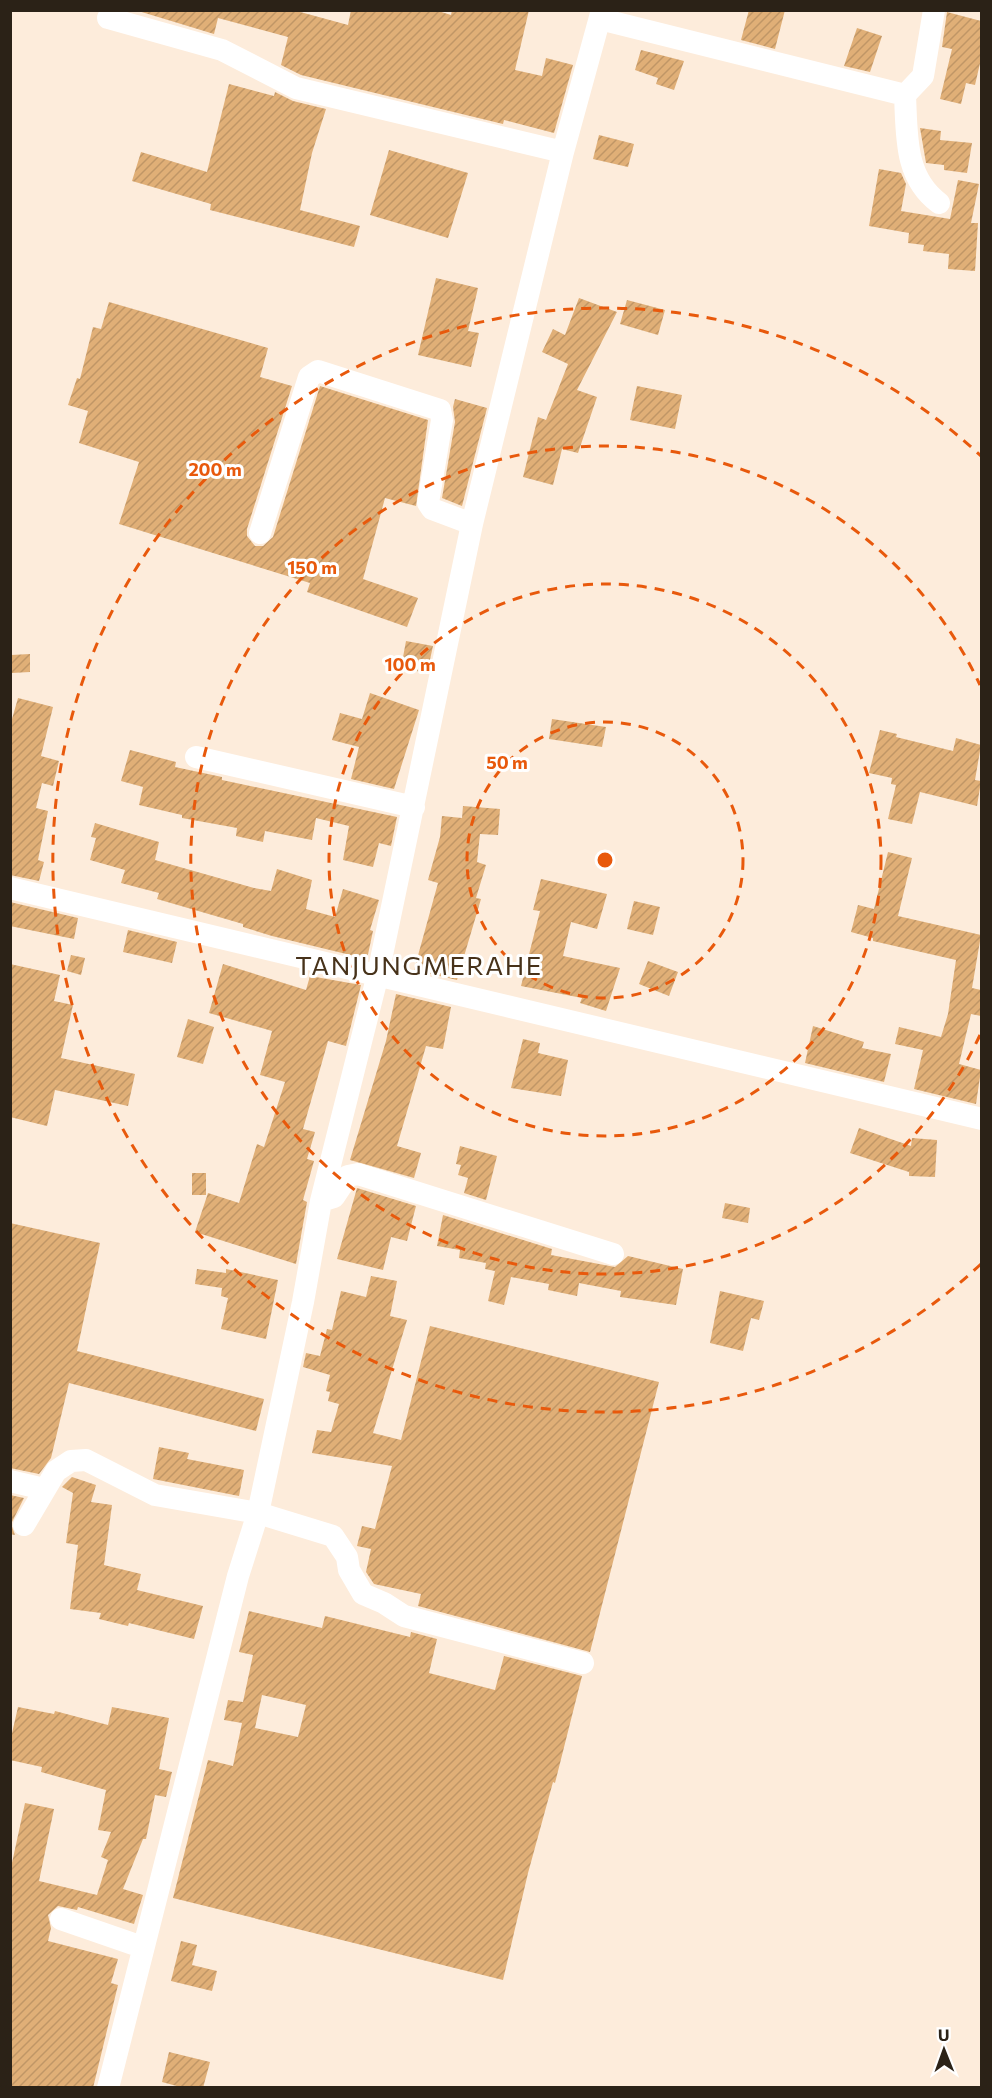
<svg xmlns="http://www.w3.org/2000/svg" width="992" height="2098" font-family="Commissioner,sans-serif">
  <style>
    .building { fill: url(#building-hatch); fill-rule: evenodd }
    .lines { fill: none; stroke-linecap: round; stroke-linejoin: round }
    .minor { stroke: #fff; stroke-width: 22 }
    .ring { fill: none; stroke: #e8590c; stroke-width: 3; stroke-dasharray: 10 8 }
    .labels { text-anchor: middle; stroke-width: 6; stroke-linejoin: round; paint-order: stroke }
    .quarter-label { font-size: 26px; letter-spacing: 1.5px; fill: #47321a; stroke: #fff }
    .centre { fill: #e8590c; stroke: #fff; stroke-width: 3 }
    .ring-label { font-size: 18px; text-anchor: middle; font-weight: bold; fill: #e8590c; stroke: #fff; stroke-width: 6; stroke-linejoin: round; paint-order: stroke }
  </style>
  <defs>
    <pattern id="building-hatch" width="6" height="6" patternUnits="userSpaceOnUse" patternTransform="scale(1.5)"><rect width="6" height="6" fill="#e0af77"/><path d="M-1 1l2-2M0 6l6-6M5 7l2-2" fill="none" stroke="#c09666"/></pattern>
  </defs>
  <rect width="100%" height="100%" fill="#fdecdb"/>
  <path class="building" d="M135,10H293L348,25L351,10H435L451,15L452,10H529L515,70L542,76L546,58L573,65L554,133L504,120L503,124L301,75L281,65L288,37L218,18L214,34Z
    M749,10H785L775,49L741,40Z
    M947,12L981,21V59L975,85L966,83L961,104L940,99L952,49L942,47Z
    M857,28L882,36L870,72L844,66Z
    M641,50L684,61L674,90L656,84L658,78L635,70Z
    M229,84L274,96L275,92L293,101L326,109L312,153L300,210L360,226L354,247L210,210L211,204L132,181L141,152L207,172Z
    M920,128L941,131L940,140L972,143L967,173L944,170V165L926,163Z
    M599,135L634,144L628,167L593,159Z
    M389,150L468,173L448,238L370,215Z
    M879,169L901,173L906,184L901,211L950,219L958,180L979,184L971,223H978L975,271L948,269L949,254L923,251L924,245L908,243L909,233L869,226Z
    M436,278L478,288L468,331L479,333L471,367L418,355Z
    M579,298L617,312L577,390L597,397L578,453L562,449L553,485L523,477L538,417L546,420L568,364L542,352L553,329L565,335Z
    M627,300L665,310L658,335L620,324Z
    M109,302L268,348L260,377L292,386L247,529V536L255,546H263L273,537L320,386L428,420L416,506L385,498L363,579L418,598L407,627L307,592L310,583L119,524L139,462L79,443L88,411L68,405L77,378L80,379L93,327L101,329Z
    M637,386L682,395L675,429L630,420Z
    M455,399L487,408L462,506L442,498L455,422L453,407Z
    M406,641L433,646L427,673L401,668Z
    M30,654V672L12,673L11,655Z
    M370,693L419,710L394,789L351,779L359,747L332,740L340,713L362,719Z
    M18,698L53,707L41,756L59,761L53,786L42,783L36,808L48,811L38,860L44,862L39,881L10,875V726Z
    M552,719L606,727L602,747L549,739Z
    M880,730L897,734L896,737L953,751L956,738L981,745L975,780L981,781L977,806L920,792L912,824L888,819L896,785L891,784L892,778L869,773Z
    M130,750L176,762L175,767L222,777V780L397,817L391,846L379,843L373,867L343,860L349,826L316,818L312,840L265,831L263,842L236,836L237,828L182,818V815L139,805L143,787L121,781Z
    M463,806L500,809L498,835L480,834L477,862L486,865L476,898L481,899L457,980L414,970L438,883L428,880L440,837L442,816L462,818Z
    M95,823L159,842L155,860L254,888L271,891L277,869L312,880L306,909L335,917L343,889L379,900L370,930L373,931L367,959L272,936L243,927V924L157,899L159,893L121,883L125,870L90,860L96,838L91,837Z
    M888,852L912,858L898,916L981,935L972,988L981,990V1016L971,1014L959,1064L981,1070L976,1104L914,1089L923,1050L895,1044L899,1027L941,1037L948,1014L956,960L873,941V938L851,932L858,905L874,909Z
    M541,879L607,894L597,929L571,922L563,956L620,968L606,1011L580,1003L582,998L521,986L540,911L533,910Z
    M634,901L660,907L653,935L627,929Z
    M10,902L78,918L74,939L10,926Z
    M128,930L177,942L172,963L123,952Z
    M71,955L85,958L81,975L67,971Z
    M648,961L678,972L669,996L639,984Z
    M10,964L60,975L54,1001L73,1005L61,1058L135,1074L128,1106L55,1090L47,1126L10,1117Z
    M223,964L306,990L310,976L361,985L346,1046L328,1041L303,1129L315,1132L307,1159L314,1161L303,1200L307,1202L296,1264L195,1232L208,1193L239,1203L257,1144L264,1147L285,1082L260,1075L272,1031L209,1013Z
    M396,994L451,1007L443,1049L426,1046L397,1146L421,1153L414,1178L350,1160L386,1041Z
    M188,1019L214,1027L203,1064L177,1057Z
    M813,1026L864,1042L862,1048L891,1054L884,1082L805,1063Z
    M523,1039L540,1043L538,1053L568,1060L561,1096L511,1088Z
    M859,1128L911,1146L912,1138L937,1140L935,1177L909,1176V1172L850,1153Z
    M460,1146L497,1156L486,1200L464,1193L468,1178L458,1175L461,1165L456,1164Z
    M192,1173H206V1195H192Z
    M357,1188L416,1206L407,1241L391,1237L383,1270L337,1259Z
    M725,1203L750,1208L748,1223L722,1218Z
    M443,1215L552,1249L551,1255L615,1267L628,1256L683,1269L676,1305L620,1297L621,1291L579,1283L577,1296L548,1290L549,1284L511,1277L504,1305L488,1301L495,1271L485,1269L486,1263L459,1258L460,1250L437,1246Z
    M10,1223L100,1243L77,1351L264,1399L256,1431L69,1383L51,1458L39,1474L10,1468Z
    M197,1269L226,1273V1269L278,1280L266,1339L221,1329L228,1298L221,1296L222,1288L195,1284Z
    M371,1276L397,1281L390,1316L407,1320L373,1433L401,1440L430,1326L659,1382L590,1652L418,1606L421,1594L374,1584L366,1572L371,1549L357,1546L362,1526L375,1529L392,1466L312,1453L317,1430L331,1432L339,1404L328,1401L330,1392L326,1391L330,1375L303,1367L306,1353L320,1356L327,1329L332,1330L341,1291L366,1297Z
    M720,1291L764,1301L759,1320L751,1318L743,1351L710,1343Z
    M159,1447L189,1453L187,1459L244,1470L239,1496L153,1479Z
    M72,1477L96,1485L91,1502L112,1505L104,1565L141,1574L137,1590L203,1606L194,1639L129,1623L128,1626L99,1619L101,1613L70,1609L78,1545L66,1543L73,1493L62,1487Z
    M10,1495L24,1498L11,1524L15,1535L10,1534Z
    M249,1611L322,1628L325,1616L410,1637L411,1632L437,1639L429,1673L495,1690L504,1656L582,1676L555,1783L553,1782L528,1873L503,1980L173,1898L208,1760L233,1766L242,1723L224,1720L228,1700L243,1702L253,1655L239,1652ZM262,1695L306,1705L298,1737L255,1728Z
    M18,1707L54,1714L55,1711L108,1725L112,1707L169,1718L159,1769L172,1772L166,1797L155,1795L146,1839H143L123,1889L143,1895L134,1924L78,1907L77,1910L58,1906L48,1915L51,1928L48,1941L118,1959L111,1983L118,1985L93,2088H10V1872L25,1803L54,1809L39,1881L97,1895L108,1860L101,1857L111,1832L98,1830L106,1790L41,1772L42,1767L10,1760V1742Z
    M181,1941L197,1945L192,1965L217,1971L212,1991L171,1981Z
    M169,2052L210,2062L203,2088H184L162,2082Z"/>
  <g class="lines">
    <path class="minor" d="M108,18L222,50L296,88L563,152
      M600,19L905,95
      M905,95C907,135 904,177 939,203
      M905,95L923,76L934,10
      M260,533L309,377L318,371L440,410L442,420L428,503L432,509L472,524
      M196,757L414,807
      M10,888L982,1119
      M321,1201L334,1197L348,1176L358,1174L613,1254
      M10,1481L44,1489
      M24,1525L56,1471L71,1461L86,1460L155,1495L258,1513L333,1536L347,1557L349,1570L363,1594L384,1603L404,1616L583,1663
      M61,1919L142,1947
      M108,2088L238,1576L258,1513L303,1302L321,1201L378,974L472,524L563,152L602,10"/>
  </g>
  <g class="ring">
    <circle cx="605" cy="860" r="138"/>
    <circle cx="605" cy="860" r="276"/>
    <path d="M980 1035A414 414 0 1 1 980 685"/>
    <path d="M981 1264A552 552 0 1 1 981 456"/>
  </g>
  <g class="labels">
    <g class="quarter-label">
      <text x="419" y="975">TANJUNGMERAHE</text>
    </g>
  </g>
  <circle cx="605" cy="860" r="9" class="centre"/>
  <g class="ring-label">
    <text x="215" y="476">200 m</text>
    <text x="312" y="574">150 m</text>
    <text x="410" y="671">100 m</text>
    <text x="507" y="769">50 m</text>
  </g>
  <rect width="992" height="2098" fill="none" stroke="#2b2217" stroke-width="24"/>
  <g transform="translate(944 2050) rotate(359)" stroke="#ffffff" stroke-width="4.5" paint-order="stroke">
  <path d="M0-4.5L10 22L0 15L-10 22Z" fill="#2b2217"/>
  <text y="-9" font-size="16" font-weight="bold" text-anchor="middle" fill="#2b2217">U</text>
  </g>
</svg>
